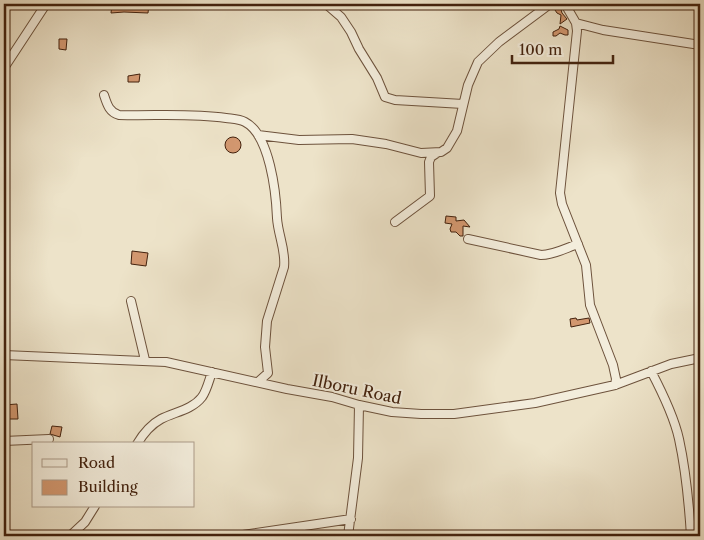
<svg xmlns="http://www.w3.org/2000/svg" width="704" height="540" font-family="'Libre Caslon Text',serif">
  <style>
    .building { fill: #d2976f; stroke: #42210d }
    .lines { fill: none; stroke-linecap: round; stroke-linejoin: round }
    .minor-casing { stroke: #6d523c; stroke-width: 10 }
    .minor { stroke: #f3eddc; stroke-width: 8 }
    .labels { text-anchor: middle; stroke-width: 4; stroke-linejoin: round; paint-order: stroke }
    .street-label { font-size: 16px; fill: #42210d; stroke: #f3eddc }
  </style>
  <rect width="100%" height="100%" fill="#ede3c9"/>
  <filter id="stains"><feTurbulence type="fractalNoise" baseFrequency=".004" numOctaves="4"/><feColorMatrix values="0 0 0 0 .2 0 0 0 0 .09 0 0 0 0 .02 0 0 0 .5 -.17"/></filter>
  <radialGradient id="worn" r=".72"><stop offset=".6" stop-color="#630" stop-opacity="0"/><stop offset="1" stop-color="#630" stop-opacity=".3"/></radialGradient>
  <path class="building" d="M112,4H149L148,13L124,12L111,13Z
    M560,6L562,13L567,19L560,24L561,15L557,13L555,10L556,7Z
    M560,26L568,30V35H565L560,33L556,36H553V32L559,29Z
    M59,39H67L66,50L59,49Z
    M140,74L139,82H128V76Z
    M225 145a8 8 0 1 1 16 0a8 8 0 1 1-16 0Z
    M446,216L456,217V221L464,220L470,227L463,226V236H460L456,232H451L450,229L452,224L445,223Z
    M132,251L148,253L146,266L131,264Z
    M576,318L577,320L589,318L590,323L571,327L570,319Z
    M17,404L18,419H4V405Z
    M52,426L62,427L60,437L50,434Z"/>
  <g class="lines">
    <defs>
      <path id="minor" d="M326,4L341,17L351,32L359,49L377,78L385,97L395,100L463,104
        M565,4L576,23L577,31L560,193L562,204L586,265L590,305L613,365L616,379L615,385
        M576,23L603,30L700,45
        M4,68L46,4
        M104,95C107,104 109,112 119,115C155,116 191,113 226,118C233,119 239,119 245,122C270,135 276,193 277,218C278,235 286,250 284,267L267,321L265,347L268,373L258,382
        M258,135L299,140L352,139L386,144L421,153L441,152L447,148L457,131L468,85L478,62L499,42L550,4
        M395,222L430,196L429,162L431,157L437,153
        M468,239L541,255C554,255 566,248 578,244
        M131,301L145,360
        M4,355L166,362L287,389L332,397L359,405L392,412L421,414H454L535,403L615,385L671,364L700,358
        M651,371C662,392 674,416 679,439C686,471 689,504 691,536
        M4,441L49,439
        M137,444C143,434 150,425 161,419C174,412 192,410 202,397C207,390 209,380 212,372
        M70,536L85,522L95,506
        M236,536L351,519
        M348,536L358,458L359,405"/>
    </defs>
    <use href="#minor" class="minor-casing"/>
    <use href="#minor" class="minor"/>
  </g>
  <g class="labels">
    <g class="street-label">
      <text transform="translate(357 389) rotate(12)" y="6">Ilboru Road</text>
    </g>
  </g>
  <rect width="704" height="540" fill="none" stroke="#ede3c9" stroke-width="20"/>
  <rect x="5" y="5" width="694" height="530" fill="none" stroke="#42210d" stroke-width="2.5"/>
  <rect x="10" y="10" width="684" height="520" fill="none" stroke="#42210d"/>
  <rect x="32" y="442" width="162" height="65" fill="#f3eddc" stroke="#ac9b89"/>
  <rect x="42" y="459" width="25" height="8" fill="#f3eddc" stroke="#ac9b89"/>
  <text x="78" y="468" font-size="15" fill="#42210d">Road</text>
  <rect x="42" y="480" width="25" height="15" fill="#d2976f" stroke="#ac9b89"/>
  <text x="78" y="492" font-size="15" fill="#42210d">Building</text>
  <path d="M512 55v8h101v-8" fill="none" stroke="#42210d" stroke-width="2.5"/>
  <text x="519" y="55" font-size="15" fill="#42210d" stroke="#f3eddc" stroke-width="4" paint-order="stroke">100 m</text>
  <rect width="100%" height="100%" filter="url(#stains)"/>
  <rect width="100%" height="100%" fill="url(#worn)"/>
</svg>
